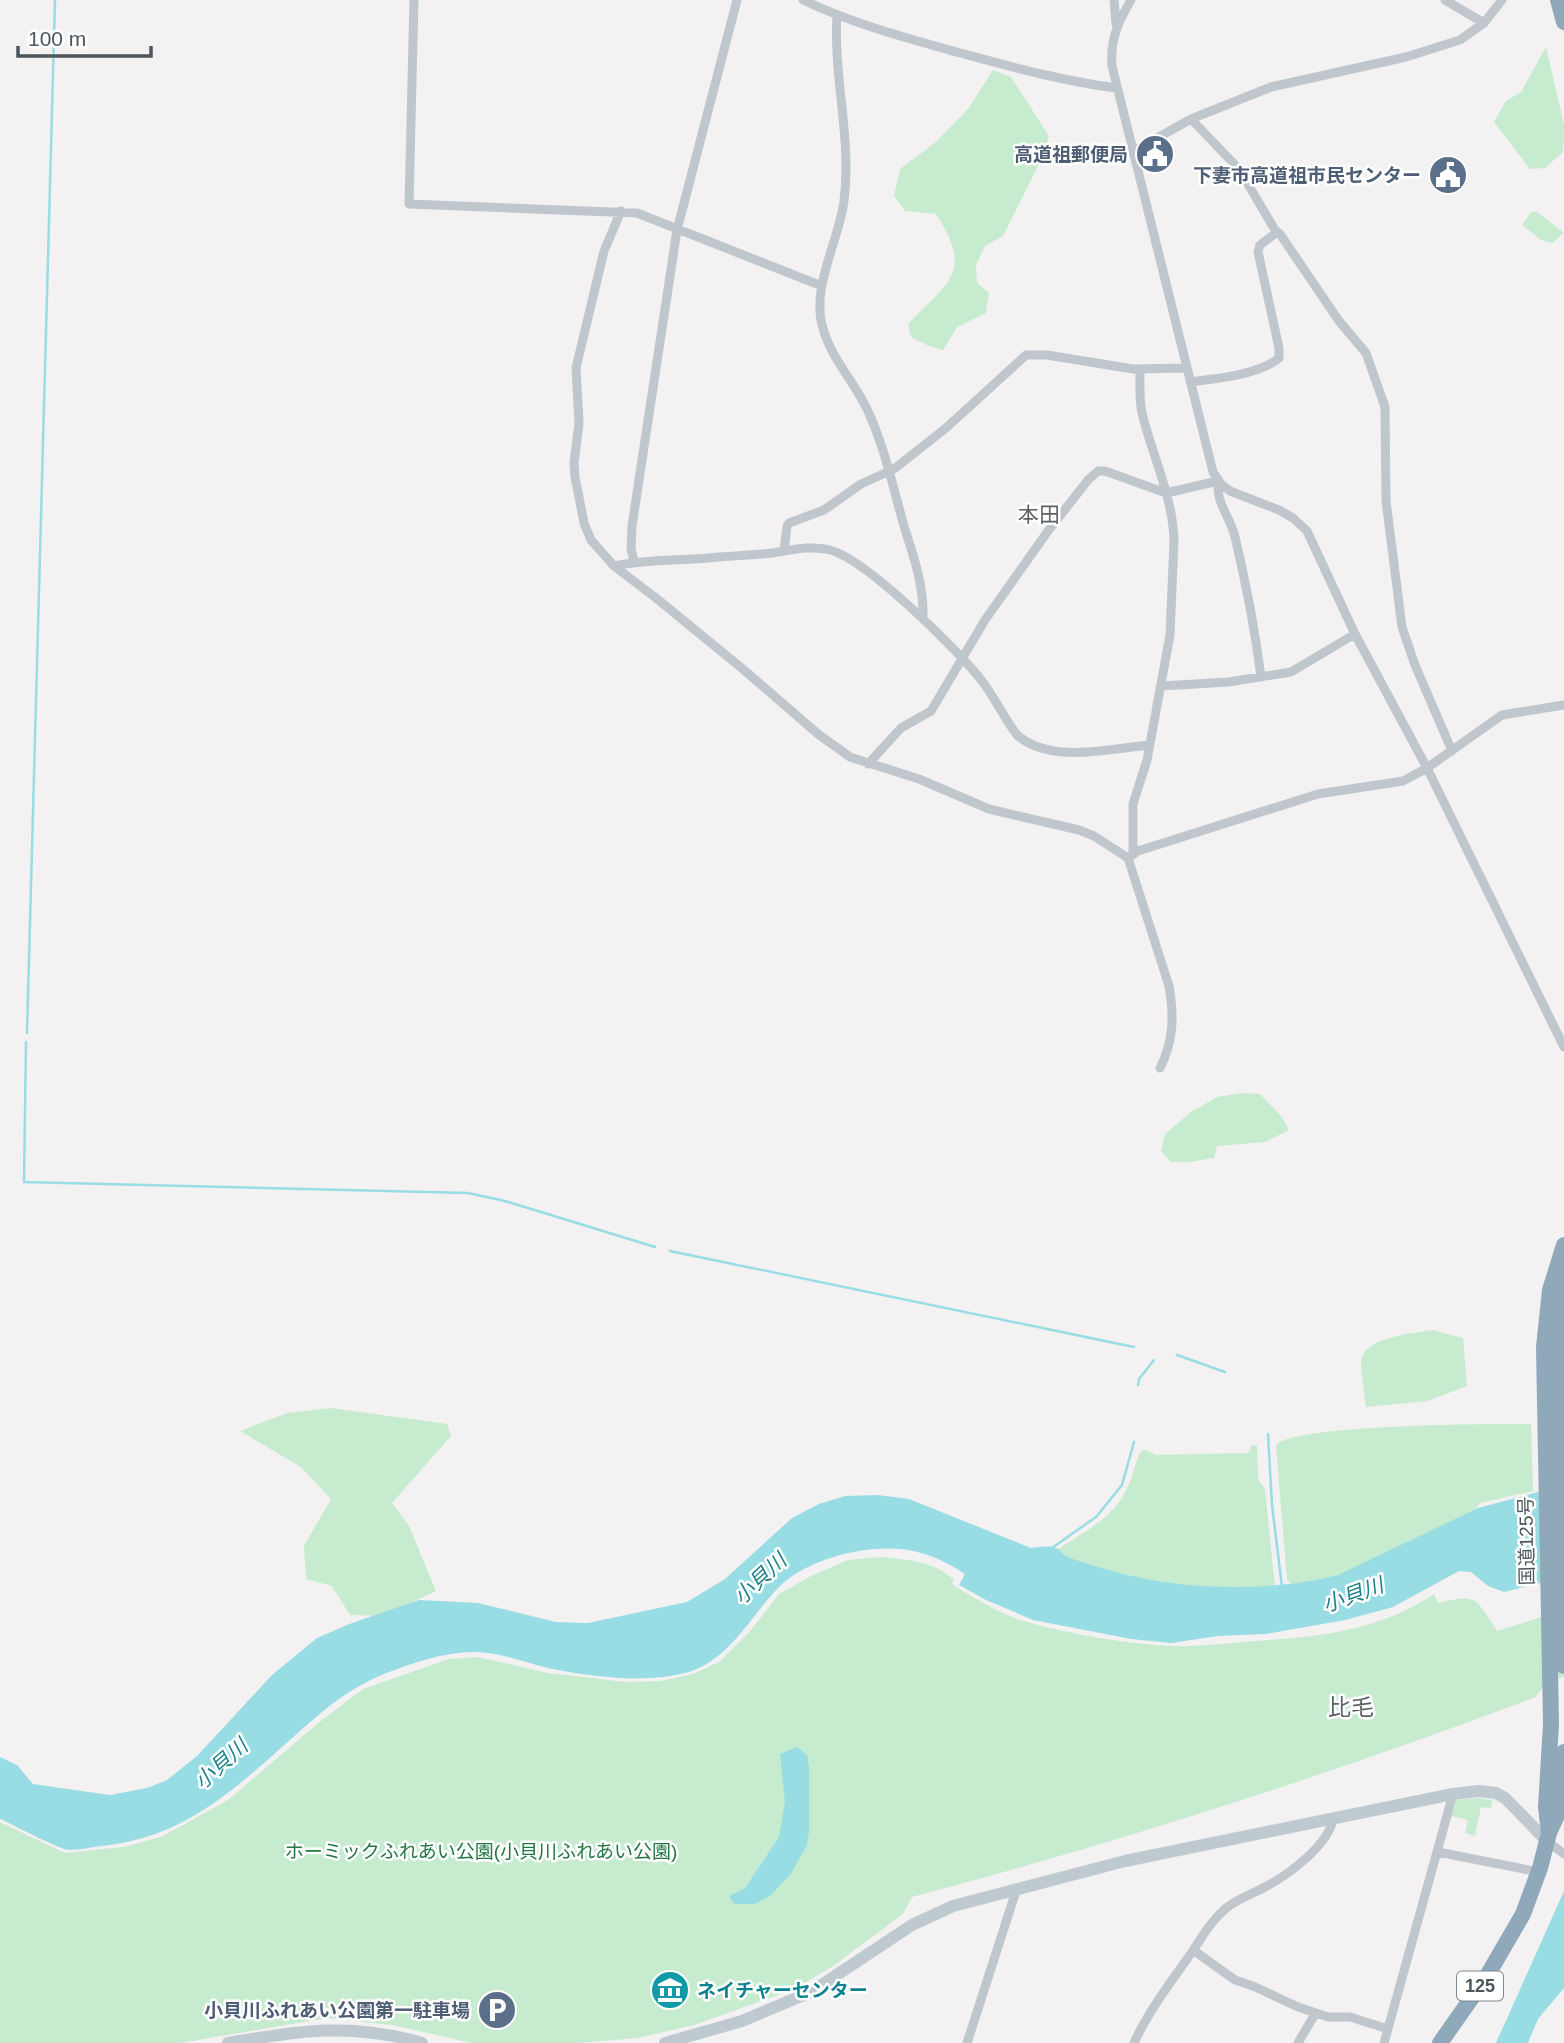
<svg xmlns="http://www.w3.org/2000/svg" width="1564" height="2043" font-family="Arial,'Noto Sans JP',sans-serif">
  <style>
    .green { fill: #c6ebcf }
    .water { fill: #98dde3 }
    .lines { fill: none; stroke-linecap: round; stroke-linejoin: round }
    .stream { stroke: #98dde3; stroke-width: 2.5 }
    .street { stroke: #bfc7cc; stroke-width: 9 }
    .secondary { stroke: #bfcad0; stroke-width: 12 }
    .highway { stroke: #8fa9ba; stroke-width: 16 }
    .labels { text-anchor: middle; stroke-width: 5; stroke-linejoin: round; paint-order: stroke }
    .shield { fill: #fff; stroke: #81898e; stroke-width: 2 }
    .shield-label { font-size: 18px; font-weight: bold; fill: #4b575d }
    .service-label { font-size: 19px; font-weight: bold; fill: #4e5e75; stroke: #fff; text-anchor: end }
    .street-label { font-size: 19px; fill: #4b575d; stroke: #fff }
    .park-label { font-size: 19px; fill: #237742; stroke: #fff }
    .culture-label { font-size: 19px; font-weight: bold; fill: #0d838f; stroke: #fff; text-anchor: start }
    .neighbourhood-label { font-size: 21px; fill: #5e6265; stroke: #fff }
    .water-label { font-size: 21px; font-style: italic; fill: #1c8088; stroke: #fff }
    .quarter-label { font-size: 23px; fill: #5e6265; stroke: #fff }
  </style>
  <rect width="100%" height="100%" fill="#f3f1f2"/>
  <path class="green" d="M1546,47L1564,125L1563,152L1545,168L1530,169L1494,122L1506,101L1521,92Z
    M993,70L1011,77L1049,136L1043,156L1003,236L985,246L976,265L977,283L989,293L986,313L957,327L943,350L929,346L911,337L908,324C949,281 974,273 936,214L905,211L894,196L900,169L936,142L968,109Z
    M1531,212H1537L1564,233L1552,243L1541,240L1522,225Z
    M1242,1093L1260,1094L1282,1117L1289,1130L1265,1142L1217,1146L1214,1158L1189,1162H1171L1161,1151L1165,1134L1191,1112L1217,1097Z
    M1432,1330L1463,1338L1467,1386L1427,1401L1366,1407C1365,1395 1359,1368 1362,1357C1369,1337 1413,1333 1432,1330Z
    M331,1408L447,1424L451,1436L392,1503L409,1526L436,1591L382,1616L350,1615L332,1586L306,1579L304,1546L331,1499L301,1467L240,1431L287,1413Z
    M1531,1424L1533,1491L1480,1503L1472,1514L1337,1578L1294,1586L1287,1580L1276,1445C1295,1424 1492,1424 1531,1424Z
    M1252,1445L1257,1446L1258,1479L1265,1489L1275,1588L1243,1589L1160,1584L1060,1557L1056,1551C1082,1532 1114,1519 1127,1488C1133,1476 1135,1463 1141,1451L1146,1450L1156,1455L1248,1453Z
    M881,1557C907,1560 935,1561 954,1580L952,1584C977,1600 1005,1617 1034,1624C1076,1635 1127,1644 1171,1646C1199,1647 1228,1643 1256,1641C1319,1637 1381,1630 1434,1594L1438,1603C1478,1593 1476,1599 1497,1631L1564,1610V1677C1555,1678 1540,1688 1536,1697C1332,1774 1123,1841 912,1897L903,1914L833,1966L795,1989L694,2025L637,2038L578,2043H472L392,2025L327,2018L180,2043H0V1822L65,1853L123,1847L161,1837L228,1800L317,1724L363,1689L449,1659L478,1657L548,1673L626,1682L660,1681L693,1674L719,1662L751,1630L779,1594L809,1577L848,1560Z
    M1479,1798L1492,1800L1491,1808L1481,1807L1475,1836L1465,1833L1468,1820L1451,1816L1457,1800Z"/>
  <path class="water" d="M1564,1485V1577L1504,1592L1488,1586L1471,1572L1459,1571L1393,1607L1345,1620L1266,1634L1218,1636L1171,1643L1131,1639L1033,1620L986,1600L959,1585L965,1574C951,1565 937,1557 921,1553C880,1540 809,1556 778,1588C751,1616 729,1660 689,1672C645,1684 592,1677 548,1668C524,1662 499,1652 474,1652C444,1652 412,1663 384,1674C351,1687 326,1708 300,1731C238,1786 188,1837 102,1846C91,1847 80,1850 69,1850C58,1849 14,1825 0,1819V1757L17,1765L33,1784L110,1795L147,1788L167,1780L197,1756L272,1675L317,1638L352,1623L419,1600L478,1603L556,1622L588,1623L687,1602L725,1579L792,1518L819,1504L845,1496L878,1495L909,1499L1031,1548C1039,1547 1050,1545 1058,1549C1062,1552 1064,1556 1070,1558C1085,1563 1101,1568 1116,1572C1183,1591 1271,1592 1338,1575L1478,1508Z
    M797,1747L807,1755L809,1766V1831L807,1845L800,1857L791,1874L770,1896L755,1904H734L729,1896L745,1888L779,1837L785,1802L780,1754Z
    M1564,1891V1988L1538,2019L1528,2043H1496Z"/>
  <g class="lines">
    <path class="stream" d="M27,1033L55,0
      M26,1042L24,1182L468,1193L505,1201L655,1247
      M670,1251L1134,1347
      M1177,1355L1225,1372
      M1138,1385L1139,1379L1154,1360
      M1268,1434L1272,1505L1282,1587
      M1049,1550L1096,1517L1122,1485L1134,1442"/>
    <path class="street" d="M414,0L409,204L637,213L822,286
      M803,0C853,24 907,38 960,53C1012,67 1063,81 1116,88
      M1114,0L1116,24
      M1131,0C1118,22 1110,40 1112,66L1213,472L1221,484L1230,491L1279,510L1293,518L1307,531L1355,634L1427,768L1564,1047
      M1445,0L1484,23
      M837,15C833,77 852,138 844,201C839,240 812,286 822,325C830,357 853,380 867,409C884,445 893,487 904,526C914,558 924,585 923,619
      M1191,119L1239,169L1275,230L1280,234L1339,321L1366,353L1385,407L1386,501L1402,627L1415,665L1452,751
      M1132,152L1191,119L1271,87L1406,57L1460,40L1484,23L1502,0
      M621,211L604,251L576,368L579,423L574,463L575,477L584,523L591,540L614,566L656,598L744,670L818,734L850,757L919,779L989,809L1079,830L1094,836L1128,858L1169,986C1174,1015 1174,1041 1160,1068
      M1190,382C1215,379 1259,375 1279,358V348L1258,252L1260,245L1277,232
      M784,551L787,526L789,523L824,510L861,484L894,469L946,428L1026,355H1047L1133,369L1186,368
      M634,561L631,549L632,526L677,230L737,0
      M614,566C649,559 683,561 719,557C737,556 755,555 772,553C792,550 810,545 830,550C866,559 958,650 982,681C995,698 1004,718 1017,735C1050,764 1109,749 1149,745
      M1161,686L1229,682L1291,672L1355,634
      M868,764L901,728L931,711L985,620L1048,531L1088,480L1098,471H1105L1166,493L1218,481C1216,504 1230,516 1235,537C1246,583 1255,630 1261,677
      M1133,854V804L1147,760L1170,635L1174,541C1173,497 1152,455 1142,413C1139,399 1140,384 1140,369
      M1130,857L1138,851L1318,794L1403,781L1427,768L1502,715L1564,705
      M1547,1841L1564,1854
      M1438,1852L1539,1872
      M1193,1950L1235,1980L1253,1986L1298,2007L1328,2017H1350L1388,2029
      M967,2043L1017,1888
      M1134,2043C1149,2010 1171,1982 1192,1952C1202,1937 1211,1921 1225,1909C1238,1898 1253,1894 1267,1886C1289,1874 1330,1844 1333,1818
      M1298,2043L1315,2014
      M1384,2043L1453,1794"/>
    <path class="secondary" d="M228,2043C300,2031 351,2022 422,2043
      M665,2043L742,2021L811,1992L912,1925L953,1906L1125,1861L1453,1794L1479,1791L1496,1793L1505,1798L1547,1841"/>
    <path class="highway" d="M1558,0L1564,22
      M1563,1266L1558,1319L1557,1400L1564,1666
      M1549,1833L1546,1807L1551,1724L1544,1347L1550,1290L1564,1245
      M1440,2043L1487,1976L1523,1914L1540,1868L1549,1833L1560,1809L1564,1752"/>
  </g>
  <defs>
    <symbol id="civic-disc" viewBox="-11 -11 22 22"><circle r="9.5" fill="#5c6f8a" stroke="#fff"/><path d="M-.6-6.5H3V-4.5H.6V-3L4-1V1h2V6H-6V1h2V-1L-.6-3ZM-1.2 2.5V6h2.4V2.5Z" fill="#fff"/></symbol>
    <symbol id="museum-disc" viewBox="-11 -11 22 22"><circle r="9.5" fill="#0f9aa8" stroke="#fff"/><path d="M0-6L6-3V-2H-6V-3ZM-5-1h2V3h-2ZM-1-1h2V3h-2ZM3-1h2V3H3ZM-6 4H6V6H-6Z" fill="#fff"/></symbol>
    <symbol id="parking-disc" viewBox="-11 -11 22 22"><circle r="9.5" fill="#5c6f8a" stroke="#fff"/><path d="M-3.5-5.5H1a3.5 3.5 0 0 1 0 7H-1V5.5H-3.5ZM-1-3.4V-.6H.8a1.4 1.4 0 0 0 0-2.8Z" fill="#fff"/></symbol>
  </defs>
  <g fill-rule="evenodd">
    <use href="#civic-disc" x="1133" y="132" width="44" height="44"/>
    <use href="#civic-disc" x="1426" y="153" width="44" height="44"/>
    <use href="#museum-disc" x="648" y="1968" width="44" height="44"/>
    <use href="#parking-disc" x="475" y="1988" width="44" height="44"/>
  </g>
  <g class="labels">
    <rect class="shield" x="1457" y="1971.5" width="46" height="29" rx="5"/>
    <g class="shield-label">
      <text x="1480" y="1992">125</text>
    </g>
    <g class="service-label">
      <text x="1128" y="161">高道祖郵便局</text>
      <text x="1421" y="182">下妻市高道祖市民センター</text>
      <text x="470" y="2017">小貝川ふれあい公園第一駐車場</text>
    </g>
    <g class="street-label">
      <text transform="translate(1526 1541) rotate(-91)" y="7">国道125号</text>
    </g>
    <g class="park-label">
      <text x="481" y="1858">ホーミックふれあい公園(小貝川ふれあい公園)</text>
    </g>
    <g class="culture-label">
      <text x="697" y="1997">ネイチャーセンター</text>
    </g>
    <g class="neighbourhood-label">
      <text x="1039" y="522">本田</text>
    </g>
    <g class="water-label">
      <text transform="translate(760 1579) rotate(-43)" y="7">小貝川</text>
      <text transform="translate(1353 1595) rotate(-20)" y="7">小貝川</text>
      <text transform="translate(221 1764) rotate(-42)" y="7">小貝川</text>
    </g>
    <g class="quarter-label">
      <text x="1351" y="1715">比毛</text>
    </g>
  </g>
  <path d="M18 46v10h133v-10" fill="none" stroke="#4b575d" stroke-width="3.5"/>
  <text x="28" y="46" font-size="21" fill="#4b575d" stroke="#ffffff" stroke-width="5" paint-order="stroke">100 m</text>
</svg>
